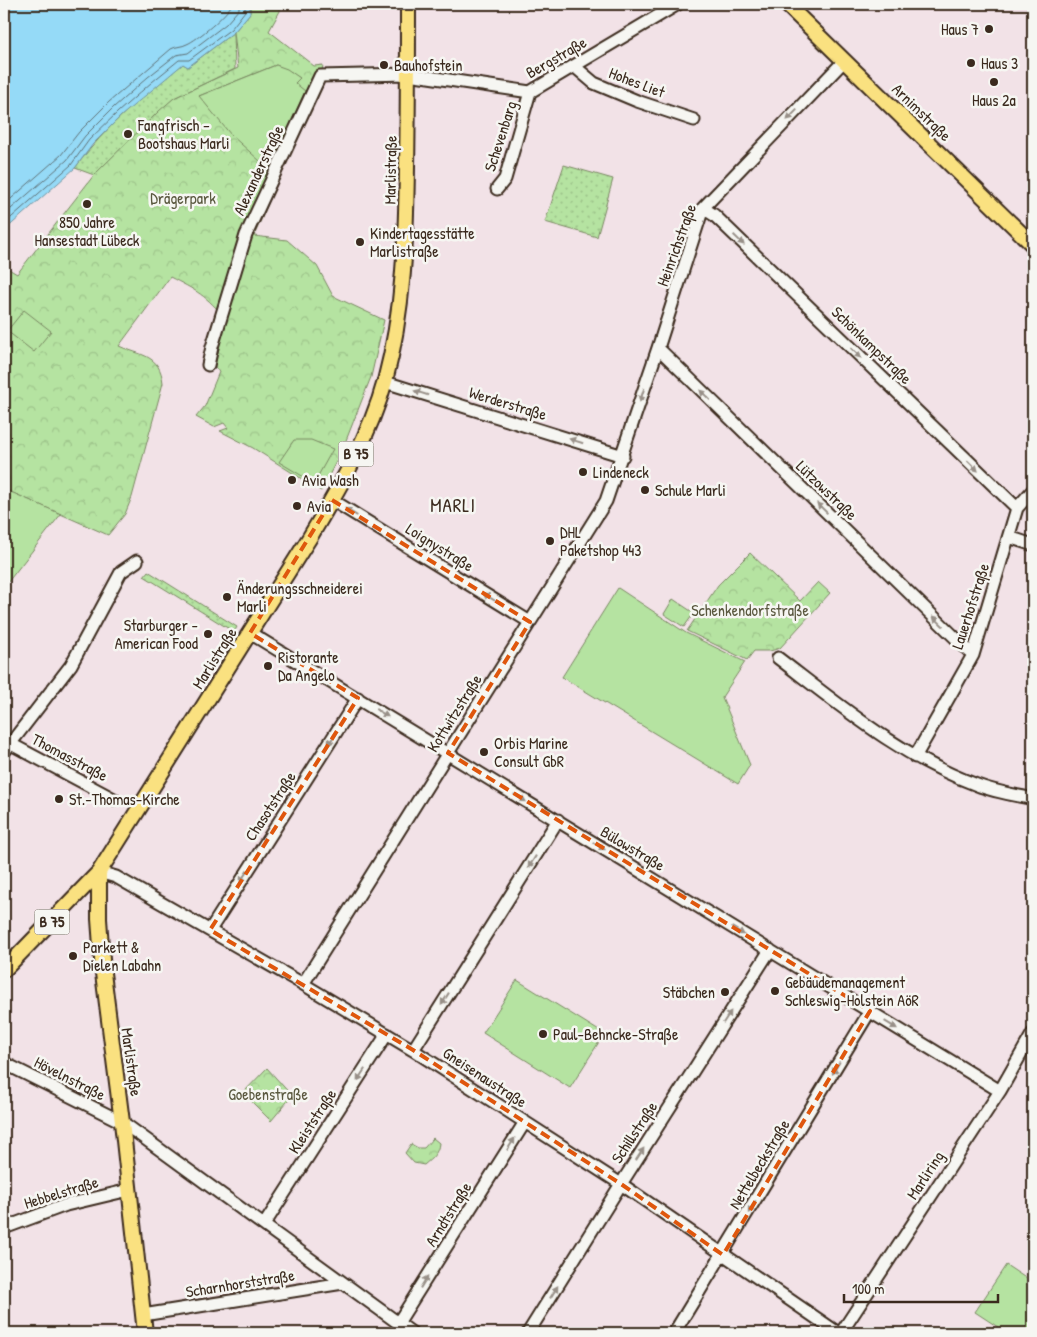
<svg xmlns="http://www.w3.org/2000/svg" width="1037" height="1337" font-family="'Patrick Hand',sans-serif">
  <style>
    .grass { fill: url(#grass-dots); stroke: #788660 }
    .park { fill: url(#park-crowns); stroke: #788660; fill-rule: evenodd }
    .garden { fill: #b5e3a1; stroke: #788660 }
    .water { fill: #95daf7; stroke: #7194a0 }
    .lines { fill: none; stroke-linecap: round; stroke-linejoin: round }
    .shore { stroke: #5f7075; stroke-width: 1 }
    .minor-casing { stroke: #3b2a1e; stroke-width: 15 }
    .major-casing { stroke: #3b2a1e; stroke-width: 18 }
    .minor { stroke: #f6f6f2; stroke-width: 11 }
    .major { stroke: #fae180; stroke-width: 14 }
    .oneway { fill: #989088 }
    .marked { fill: none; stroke: #df570d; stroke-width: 4; stroke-dasharray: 10 6; stroke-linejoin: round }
    .poi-dot { fill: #3b2a1e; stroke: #f6f6f2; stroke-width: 2 }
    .labels { text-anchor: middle; stroke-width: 5; stroke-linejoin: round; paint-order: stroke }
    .shield { fill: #f6f6f2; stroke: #73675e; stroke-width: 1 }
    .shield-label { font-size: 15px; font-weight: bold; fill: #3b2a1e }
    .poi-label { font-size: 16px; fill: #3b2a1e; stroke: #f6f6f2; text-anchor: start }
    .street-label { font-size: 16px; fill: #3b2a1e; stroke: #f6f6f2 }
    .park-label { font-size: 16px; fill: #5a583f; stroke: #f6f6f2 }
    .quarter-label { font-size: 19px; letter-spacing: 1px; fill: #3b2a1e; stroke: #f6f6f2 }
  </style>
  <defs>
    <pattern id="grass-dots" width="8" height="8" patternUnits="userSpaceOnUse" patternTransform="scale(1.25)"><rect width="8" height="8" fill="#b5e3a1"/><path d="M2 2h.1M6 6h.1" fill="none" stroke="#9dc38a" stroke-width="1.8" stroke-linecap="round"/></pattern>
    <pattern id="park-crowns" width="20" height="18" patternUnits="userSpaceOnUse" patternTransform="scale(1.25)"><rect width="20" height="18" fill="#b5e3a1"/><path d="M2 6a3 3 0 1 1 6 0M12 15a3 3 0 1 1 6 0" fill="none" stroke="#9dc38a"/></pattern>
  </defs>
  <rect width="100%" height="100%" fill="#f2e2e7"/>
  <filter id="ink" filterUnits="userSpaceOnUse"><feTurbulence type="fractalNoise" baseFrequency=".02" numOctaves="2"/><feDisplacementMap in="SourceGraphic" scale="10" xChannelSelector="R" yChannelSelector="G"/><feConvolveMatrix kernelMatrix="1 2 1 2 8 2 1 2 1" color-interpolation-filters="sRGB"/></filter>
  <g filter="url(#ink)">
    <path class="grass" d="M234,32L235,69L174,98L94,175L75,168C105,127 143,95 183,64L188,67Z
      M564,165L613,179L597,237L545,222Z
      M148,571L237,627L234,632L144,576Z"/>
    <path class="park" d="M250,4H280V11L269,31L314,66L323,65L320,84L254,236L287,240L317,266L333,296L384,320L371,377L343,448L321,491L253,448L220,431L228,428L224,423L214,427L196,417L205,406L219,372L215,367L225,319C208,296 195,290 170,277L119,346C141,356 160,354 163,383L132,497L125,514L108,535L4,489V272L7,268L17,274L94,175L159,111L174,98L238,68L234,32L250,13ZM276,65L300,78L295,83L199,96Z
      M750,553L800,601L818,582L830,593L780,648L770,651H754L747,660L687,631L718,585Z
      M267,1068L292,1096L271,1121L243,1093Z
      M433,1138L439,1143C438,1154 432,1158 424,1165L414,1163L405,1153L411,1144L418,1148H424Z"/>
    <path class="garden" d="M276,65L287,69L300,78L295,83L305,91L270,170L231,135L199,96Z
      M24,310L51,331L34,352L7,331Z
      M294,440H311L333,449L314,483L279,462Z
      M4,489L61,514L4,587Z
      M618,588L686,633L745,662L722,697L750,765L738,784L562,677Z
      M673,599L694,613L684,627L664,614Z
      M517,980L604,1034L570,1088L483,1033Z
      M1006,1265L1033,1283V1333H1007L975,1312Z"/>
    <path class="water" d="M4,4H250V13L234,32L188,67L183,64L121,116L93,144L75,168L4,231Z"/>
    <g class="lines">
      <path class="shore" d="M4,205L61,155L79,132L109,102L171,49C176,46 182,47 187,44C197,40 228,14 232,4
        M4,215L67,160L85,136L114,107L148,77L176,55L188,53L226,24L239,9V4
        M4,224L71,165L89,140L118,112L152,82L179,60H189L231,29L245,11V4"/>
      <defs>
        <path id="minor" d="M574,66L594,83L637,101L694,120
          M497,189L505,179L530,92
          M703,208L714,215L1017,508
          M658,348L973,655
          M208,365L212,347L246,235L320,76L408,74L530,92L678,4
          M385,382L623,456
          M332,500L530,622
          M1009,537L1033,545
          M250,633L1000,1091
          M778,658C842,707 901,757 977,785C995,792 1015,795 1033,799
          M11,744L114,799
          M4,752L71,665L121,572L137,561
          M915,757L973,655L1017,508L1033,490
          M99,872L116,877L303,984L413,1050L621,1184L838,1333
          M210,930L358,698
          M303,984L606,501L658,348L703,208L844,61
          M413,1050L558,820
          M4,1063L122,1122L412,1333
          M264,1225L387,1034
          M4,1228L66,1205L129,1190
          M143,1315L343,1283
          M398,1323L525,1122
          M528,1333L621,1184L770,950
          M674,1333L870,1011
          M841,1333L1000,1091L1033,1033"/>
        <path id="major" d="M786,4L1033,245
          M99,872V919L103,973L122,1122L145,1333
          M4,970L99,872L310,537C339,488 370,436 385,381C404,310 406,239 407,167C408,112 408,58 408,4"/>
      </defs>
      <use href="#minor" class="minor-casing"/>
      <use href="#major" class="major-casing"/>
      <use href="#minor" class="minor"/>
      <use href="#major" class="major"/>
    </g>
    <defs><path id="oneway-solid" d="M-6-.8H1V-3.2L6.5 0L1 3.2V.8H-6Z" transform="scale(1.25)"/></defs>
    <g class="oneway">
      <use href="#oneway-solid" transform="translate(792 115) rotate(134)"/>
      <use href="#oneway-solid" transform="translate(739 240) rotate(44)"/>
      <use href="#oneway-solid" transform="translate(856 353) rotate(44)"/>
      <use href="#oneway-solid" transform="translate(421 393) rotate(-163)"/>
      <use href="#oneway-solid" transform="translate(642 395) rotate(108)"/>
      <use href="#oneway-solid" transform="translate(705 395) rotate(-136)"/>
      <use href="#oneway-solid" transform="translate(576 441) rotate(-163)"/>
      <use href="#oneway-solid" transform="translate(973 466) rotate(44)"/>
      <use href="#oneway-solid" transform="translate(822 508) rotate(-136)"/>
      <use href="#oneway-solid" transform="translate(351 512) rotate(-148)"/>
      <use href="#oneway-solid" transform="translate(489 597) rotate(-148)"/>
      <use href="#oneway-solid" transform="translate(938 621) rotate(-136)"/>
      <use href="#oneway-solid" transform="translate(382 713) rotate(31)"/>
      <use href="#oneway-solid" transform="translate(332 739) rotate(123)"/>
      <use href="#oneway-solid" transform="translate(520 798) rotate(32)"/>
      <use href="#oneway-solid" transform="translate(599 846) rotate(31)"/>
      <use href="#oneway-solid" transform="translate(532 862) rotate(122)"/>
      <use href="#oneway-solid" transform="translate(244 876) rotate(123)"/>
      <use href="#oneway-solid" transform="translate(738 931) rotate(32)"/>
      <use href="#oneway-solid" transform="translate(445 999) rotate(122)"/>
      <use href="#oneway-solid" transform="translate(727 1017) rotate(-57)"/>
      <use href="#oneway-solid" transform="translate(891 1025) rotate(31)"/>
      <use href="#oneway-solid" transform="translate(836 1068) rotate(120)"/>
      <use href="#oneway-solid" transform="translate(361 1075) rotate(123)"/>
      <use href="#oneway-solid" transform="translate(511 1144) rotate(-58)"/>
      <use href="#oneway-solid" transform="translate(640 1154) rotate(-57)"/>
      <use href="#oneway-solid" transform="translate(752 1207) rotate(121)"/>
      <use href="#oneway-solid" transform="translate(424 1282) rotate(-58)"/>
      <use href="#oneway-solid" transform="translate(554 1292) rotate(-58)"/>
    </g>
  </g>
  <path class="marked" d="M332,500L530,622L448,753L870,1011L723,1255L621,1184L413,1050L210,930L358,698L250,633Z"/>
  <g class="poi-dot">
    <circle cx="989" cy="29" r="5"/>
    <circle cx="971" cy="63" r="5"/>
    <circle cx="384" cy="65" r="5"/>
    <circle cx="994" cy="82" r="5"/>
    <circle cx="128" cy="134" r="5"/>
    <circle cx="87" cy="204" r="5"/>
    <circle cx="360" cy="242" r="5"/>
    <circle cx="583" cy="472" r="5"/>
    <circle cx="292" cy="480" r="5"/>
    <circle cx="645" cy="490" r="5"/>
    <circle cx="297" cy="506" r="5"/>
    <circle cx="550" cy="541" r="5"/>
    <circle cx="227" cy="597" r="5"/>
    <circle cx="208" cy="634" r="5"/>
    <circle cx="268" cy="666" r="5"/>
    <circle cx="484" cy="752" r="5"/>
    <circle cx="59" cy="799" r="5"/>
    <circle cx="73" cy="956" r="5"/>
    <circle cx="775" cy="991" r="5"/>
    <circle cx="725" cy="992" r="5"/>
    <circle cx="543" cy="1034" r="5"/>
  </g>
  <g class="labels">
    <g class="shield">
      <rect x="338.5" y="441.5" width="35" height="25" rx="4"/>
      <rect x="34.5" y="909.5" width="35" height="25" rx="4"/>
    </g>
    <g class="shield-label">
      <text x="356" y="459">B 75</text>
      <text x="52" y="927">B 75</text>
    </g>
    <g class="poi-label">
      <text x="979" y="35" text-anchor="end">Haus 7</text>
      <text x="981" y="69">Haus 3</text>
      <text x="394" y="71">Bauhofstein</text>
      <text x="994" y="106" text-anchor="middle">Haus 2a</text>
      <text x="138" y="131">Fangfrisch –<tspan x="138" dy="18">Bootshaus Marli</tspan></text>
      <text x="87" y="228" text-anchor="middle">850 Jahre<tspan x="87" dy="18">Hansestadt Lübeck</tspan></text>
      <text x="370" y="239">Kindertagesstätte<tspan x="370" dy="18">Marlistraße</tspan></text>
      <text x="593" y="478">Lindeneck</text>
      <text x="302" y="486">Avia Wash</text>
      <text x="655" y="496">Schule Marli</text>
      <text x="307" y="512">Avia</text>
      <text x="560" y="538">DHL<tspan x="560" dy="18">Paketshop 443</tspan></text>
      <text x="237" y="594">Änderungsschneiderei<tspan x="237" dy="18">Marli</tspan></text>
      <text x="198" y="631" text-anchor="end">Starburger -<tspan x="198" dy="18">American Food</tspan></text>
      <text x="278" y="663">Ristorante<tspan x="278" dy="18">Da Angelo</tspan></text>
      <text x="494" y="749">Orbis Marine<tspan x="494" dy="18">Consult GbR</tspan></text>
      <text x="69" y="805">St.-Thomas-Kirche</text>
      <text x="83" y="953">Parkett &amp;<tspan x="83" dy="18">Dielen Labahn</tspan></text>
      <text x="785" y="988">Gebäudemanagement<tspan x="785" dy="18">Schleswig-Holstein AöR</tspan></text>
      <text x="715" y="998" text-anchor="end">Stäbchen</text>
      <text x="553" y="1040">Paul-Behncke-Straße</text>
    </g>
    <g class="street-label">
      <text transform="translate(556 57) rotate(-30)" y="6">Bergstraße</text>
      <text transform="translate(637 82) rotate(21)" y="6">Hohes Liet</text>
      <text transform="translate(922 112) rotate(44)" y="6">Arnimstraße</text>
      <text transform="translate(500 136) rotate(-72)" y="6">Schevenbarg</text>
      <text transform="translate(258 170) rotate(-65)" y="6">Alexanderstraße</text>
      <text transform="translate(390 170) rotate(-89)" y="6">Marlistraße</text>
      <text transform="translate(676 245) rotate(-70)" y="6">Heinrichstraße</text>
      <text transform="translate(872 345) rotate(44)" y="6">Schönkampstraße</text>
      <text transform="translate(508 403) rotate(17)" y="6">Werderstraße</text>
      <text transform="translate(827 490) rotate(44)" y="6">Lützowstraße</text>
      <text transform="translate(440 547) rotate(32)" y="6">Loignystraße</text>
      <text transform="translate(970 606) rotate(-72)" y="6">Lauerhofstraße</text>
      <text transform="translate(214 658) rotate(-58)" y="6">Marlistraße</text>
      <text transform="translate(454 713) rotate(-58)" y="6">Kottwitzstraße</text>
      <text transform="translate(70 757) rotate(28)" y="6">Thomasstraße</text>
      <text transform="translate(270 806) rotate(-57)" y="6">Chasotstraße</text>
      <text transform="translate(633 848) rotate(31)" y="6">Bülowstraße</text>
      <text transform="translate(132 1062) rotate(82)" y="6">Marlistraße</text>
      <text transform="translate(485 1077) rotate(33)" y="6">Gneisenaustraße</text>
      <text transform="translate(70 1078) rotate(27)" y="6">Hövelnstraße</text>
      <text transform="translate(312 1121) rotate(-57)" y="6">Kleiststraße</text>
      <text transform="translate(634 1132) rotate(-57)" y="6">Schillstraße</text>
      <text transform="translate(759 1164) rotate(-59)" y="6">Nettelbeckstraße</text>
      <text transform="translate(925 1175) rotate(-57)" y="6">Marliring</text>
      <text transform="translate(61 1192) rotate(-17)" y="6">Hebbelstraße</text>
      <text transform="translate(448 1214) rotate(-58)" y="6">Arndtstraße</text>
      <text transform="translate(240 1283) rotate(-9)" y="6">Scharnhorststraße</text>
    </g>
    <g class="park-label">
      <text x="183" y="204">Drägerpark</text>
      <text x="750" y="616">Schenkendorfstraße</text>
      <text x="268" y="1100">Goebenstraße</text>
    </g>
    <g class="quarter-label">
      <text x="453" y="512">MARLI</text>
    </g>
  </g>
  <rect width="1037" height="1337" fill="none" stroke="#f6f6f2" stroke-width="20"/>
  <rect x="10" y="10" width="1017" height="1317" fill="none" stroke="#3b2a1e" stroke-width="2" filter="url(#ink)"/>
  <path d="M844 1294v8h154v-8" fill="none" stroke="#3b2a1e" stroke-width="2.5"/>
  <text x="852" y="1294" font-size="15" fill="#3b2a1e" stroke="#f6f6f2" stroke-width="4" paint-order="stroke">100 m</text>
</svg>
